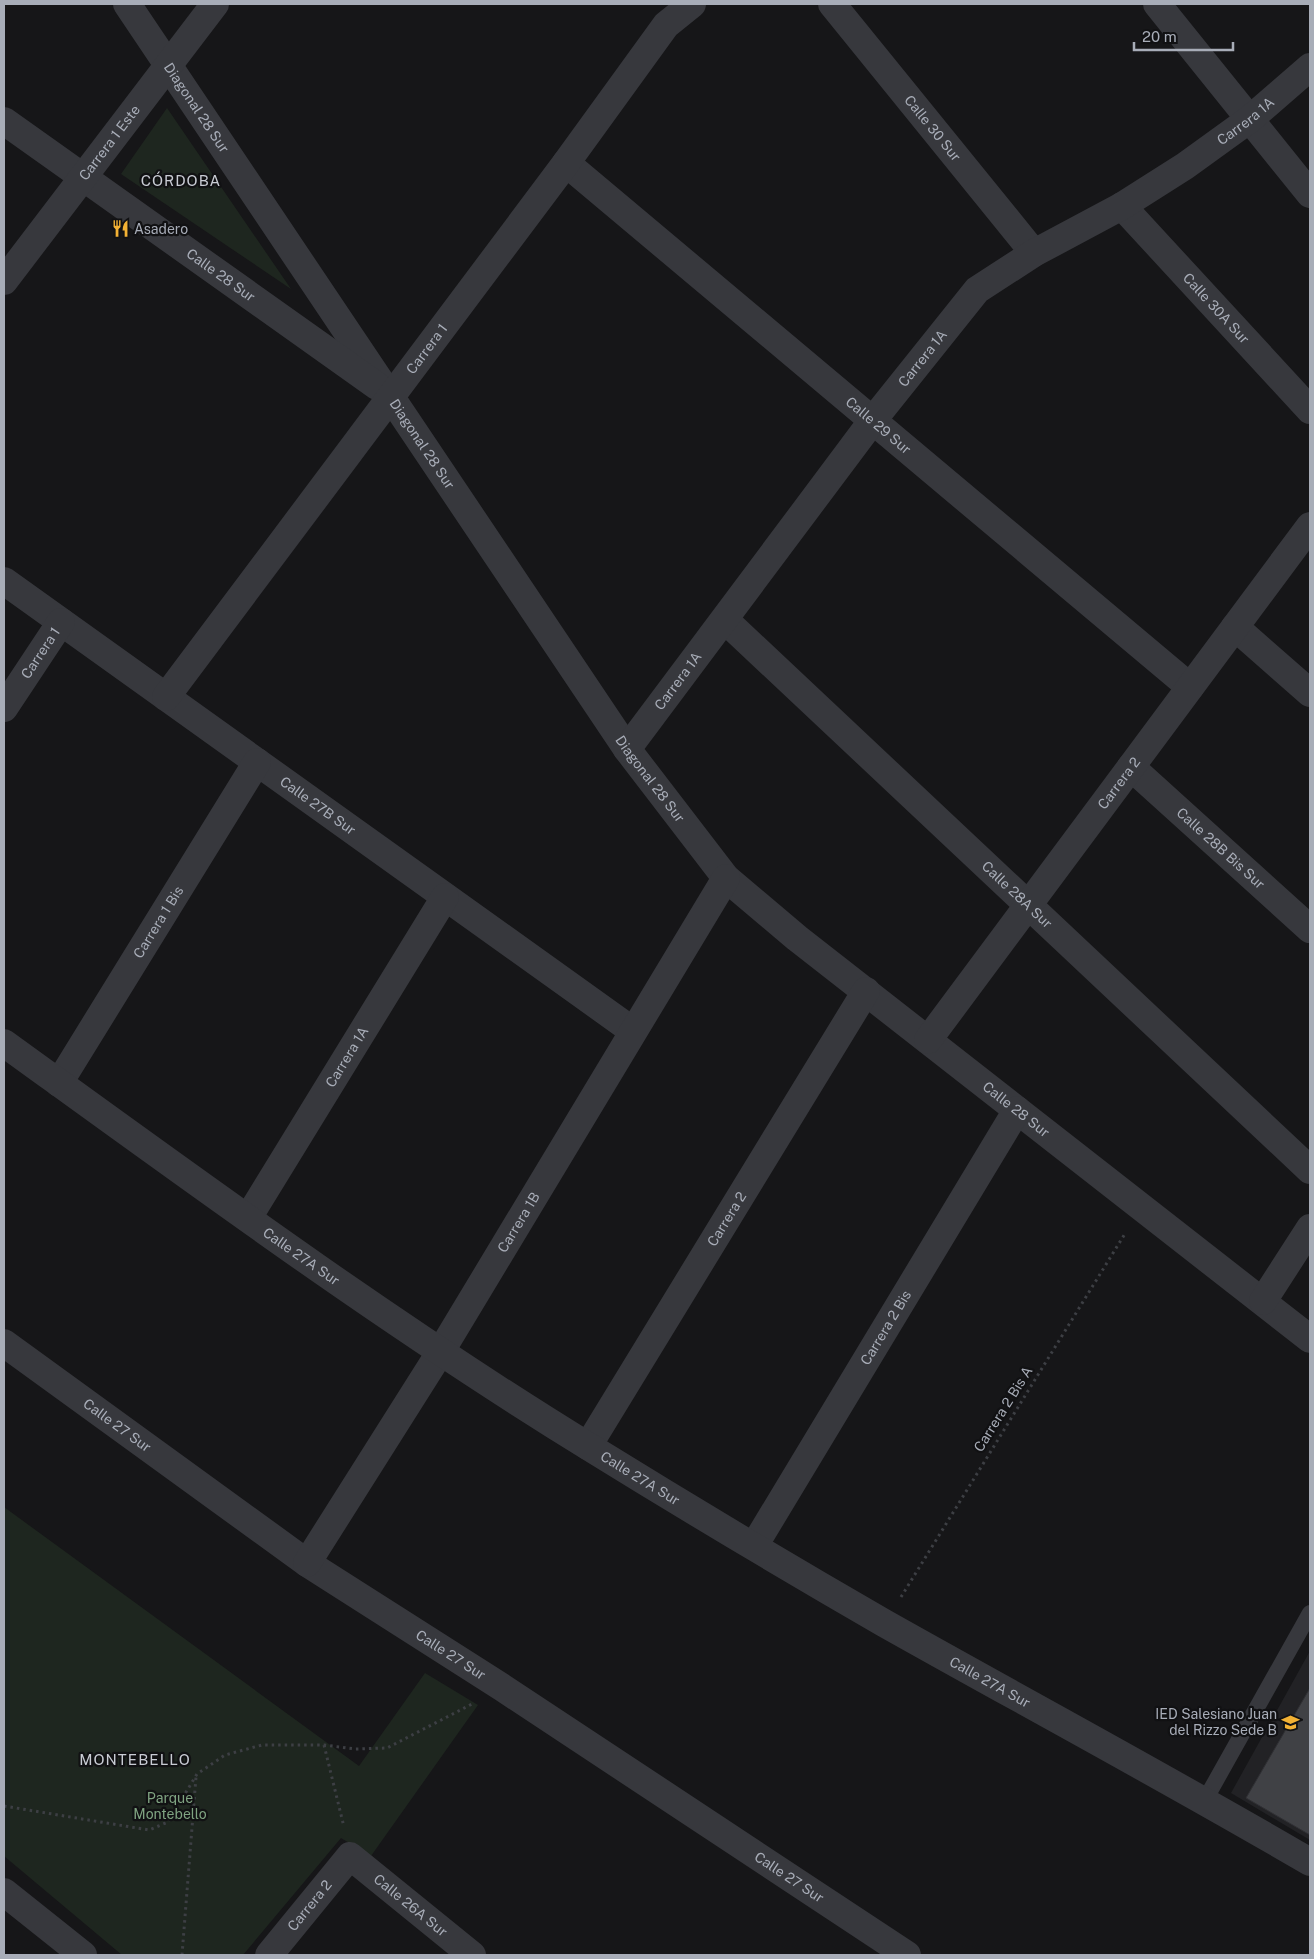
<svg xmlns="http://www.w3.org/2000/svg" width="1314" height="1959" font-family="'Public Sans',sans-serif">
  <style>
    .built { fill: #222225 }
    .green { fill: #1e261f }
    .building { fill: #404145; stroke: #303034 }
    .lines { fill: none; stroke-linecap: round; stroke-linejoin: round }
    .path { stroke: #3d3f44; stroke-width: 3; stroke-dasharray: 2.5 4; stroke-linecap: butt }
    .service { stroke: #37383d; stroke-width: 16 }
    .minor { stroke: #37383d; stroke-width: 28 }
    .tertiary { stroke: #37383d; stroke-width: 28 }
    .labels { text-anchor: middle; stroke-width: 4.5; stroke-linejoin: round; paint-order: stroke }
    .street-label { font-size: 14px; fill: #a8adb8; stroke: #111113 }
    .poi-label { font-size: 14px; fill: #a8adb8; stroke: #111113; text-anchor: start }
    .park-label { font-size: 14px; fill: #7fa381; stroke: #111113 }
    .neighbourhood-label { font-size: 15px; letter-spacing: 1px; fill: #c9ccd4; stroke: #111113 }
  </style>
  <rect width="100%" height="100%" fill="#161618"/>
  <path class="built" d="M1310,1651V1840L1231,1793Z"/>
  <path class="green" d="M167,108L291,289L121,174Z
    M4,1507L359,1766L425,1673L478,1705L371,1856L341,1838L243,1955H122L4,1856Z"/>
  <path class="building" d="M1310,1688V1835L1246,1798Z"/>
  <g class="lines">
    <path class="path" d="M901,1597L1126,1232
      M324,1745L344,1827
      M4,1806L149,1830L168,1822L197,1774L225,1755L262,1745H324L355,1749L387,1748L472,1704
      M182,1955L196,1777"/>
    <path class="service" d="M1205,1800L1310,1613"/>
    <g class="minor">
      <path id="s1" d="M127,4L627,749L726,878L797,938L1310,1339"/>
      <path id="s2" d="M832,4L1034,253"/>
      <path d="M1157,4L1310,194"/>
      <path id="s3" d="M4,121L377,386"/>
      <path id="s4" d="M566,163L1190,687"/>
      <path id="s5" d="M1122,206L1310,410"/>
      <path id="s6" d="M4,281L215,4"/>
      <path id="s7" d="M4,581L633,1031"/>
      <path id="s8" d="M725,620L1310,1170"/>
      <path d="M1235,627L1310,693"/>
      <path id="s9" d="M166,697L566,163L666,25L692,4"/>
      <path id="s10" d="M4,708L61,622"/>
      <path id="s11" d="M627,749L873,420L977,290L1034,253L1122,206L1185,166L1250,119L1310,67"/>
      <path id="s12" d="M1131,767L1310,929"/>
      <path id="s13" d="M928,1040L1310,526"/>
      <path id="s14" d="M59,1083L257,762"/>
      <path id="s15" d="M248,1218L445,897"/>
      <path d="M1263,1301L1310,1228"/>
      <path id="s16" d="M4,1343L307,1563L503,1688L907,1955"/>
      <path id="s17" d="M588,1446L866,991"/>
      <path id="s18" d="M754,1546L1017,1110"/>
      <path id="s19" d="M307,1563L441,1351L726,878"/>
      <path d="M4,1892L83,1955"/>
      <path id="s20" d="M269,1955L350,1856L472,1955"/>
    </g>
    <path class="tertiary" id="s21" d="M4,1043C196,1182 389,1324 591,1448C688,1508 785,1566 884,1623C1026,1703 1170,1780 1310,1862"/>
  </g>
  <defs>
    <symbol id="restaurant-bare" viewBox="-9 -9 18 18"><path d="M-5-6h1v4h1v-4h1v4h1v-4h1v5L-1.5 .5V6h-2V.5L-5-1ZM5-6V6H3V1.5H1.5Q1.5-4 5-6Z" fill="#f2b134" stroke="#111113" stroke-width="2.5" paint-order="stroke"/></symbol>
    <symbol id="school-bare" viewBox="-9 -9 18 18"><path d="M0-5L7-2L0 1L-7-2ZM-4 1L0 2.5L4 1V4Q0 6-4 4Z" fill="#f2b134" stroke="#111113" stroke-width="2.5" paint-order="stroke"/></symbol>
  </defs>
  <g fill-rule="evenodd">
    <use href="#restaurant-bare" x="108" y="216" width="25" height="25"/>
    <use href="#school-bare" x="1278" y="1710" width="25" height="25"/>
  </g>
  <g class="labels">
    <g class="street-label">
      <text dy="5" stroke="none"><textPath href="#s1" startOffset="125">Diagonal 28 Sur</textPath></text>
      <text dy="5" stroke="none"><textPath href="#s11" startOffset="895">Carrera 1A</textPath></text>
      <text dy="5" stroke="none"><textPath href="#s2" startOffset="160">Calle 30 Sur</textPath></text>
      <text dy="5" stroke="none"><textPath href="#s6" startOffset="174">Carrera 1 Este</textPath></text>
      <text dy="5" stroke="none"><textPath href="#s3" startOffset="266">Calle 28 Sur</textPath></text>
      <text dy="5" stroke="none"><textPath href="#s5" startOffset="139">Calle 30A Sur</textPath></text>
      <text dy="5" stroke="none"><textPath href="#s9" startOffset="435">Carrera 1</textPath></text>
      <text dy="5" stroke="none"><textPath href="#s11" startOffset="490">Carrera 1A</textPath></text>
      <text dy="5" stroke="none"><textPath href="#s4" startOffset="408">Calle 29 Sur</textPath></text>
      <text dy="5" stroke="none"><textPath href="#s1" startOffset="530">Diagonal 28 Sur</textPath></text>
      <text dy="5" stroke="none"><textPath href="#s10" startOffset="66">Carrera 1</textPath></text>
      <text dy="5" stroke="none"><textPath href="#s11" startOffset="85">Carrera 1A</textPath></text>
      <text dy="5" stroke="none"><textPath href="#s1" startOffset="935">Diagonal 28 Sur</textPath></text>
      <text dy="5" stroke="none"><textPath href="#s13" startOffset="320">Carrera 2</textPath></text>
      <text dy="5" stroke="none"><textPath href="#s7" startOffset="386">Calle 27B Sur</textPath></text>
      <text dy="5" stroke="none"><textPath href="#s12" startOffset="121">Calle 28B Bis Sur</textPath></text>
      <text dy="5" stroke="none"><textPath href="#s8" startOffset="401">Calle 28A Sur</textPath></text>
      <text dy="5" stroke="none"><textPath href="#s14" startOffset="189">Carrera 1 Bis</textPath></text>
      <text dy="5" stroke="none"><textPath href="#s15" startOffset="189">Carrera 1A</textPath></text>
      <text dy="5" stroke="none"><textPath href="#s1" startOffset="1431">Calle 28 Sur</textPath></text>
      <text dy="5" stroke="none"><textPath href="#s17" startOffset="266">Carrera 2</textPath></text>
      <text dy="5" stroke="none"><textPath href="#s19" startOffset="401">Carrera 1B</textPath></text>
      <text dy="5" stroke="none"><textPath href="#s21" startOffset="366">Calle 27A Sur</textPath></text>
      <text dy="5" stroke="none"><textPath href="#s18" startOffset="255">Carrera 2 Bis</textPath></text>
      <text transform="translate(1003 1409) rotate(-58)" y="5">Carrera 2 Bis A</text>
      <text dy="5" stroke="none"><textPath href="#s16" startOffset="140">Calle 27 Sur</textPath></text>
      <text dy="5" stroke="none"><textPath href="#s21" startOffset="771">Calle 27A Sur</textPath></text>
      <text dy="5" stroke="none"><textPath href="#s16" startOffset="545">Calle 27 Sur</textPath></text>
      <text dy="5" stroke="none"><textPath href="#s21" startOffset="1176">Calle 27A Sur</textPath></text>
      <text dy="5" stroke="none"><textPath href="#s16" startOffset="950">Calle 27 Sur</textPath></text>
      <text dy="5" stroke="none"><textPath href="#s20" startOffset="64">Carrera 2</textPath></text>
      <text dy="5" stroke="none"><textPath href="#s20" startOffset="206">Calle 26A Sur</textPath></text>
    </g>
    <g class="poi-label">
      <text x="134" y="234">Asadero</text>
      <text x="1277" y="1719" text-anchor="end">IED Salesiano Juan<tspan x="1277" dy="16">del Rizzo Sede B</tspan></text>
    </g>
    <g class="park-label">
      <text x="170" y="1803">Parque<tspan x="170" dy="16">Montebello</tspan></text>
    </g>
    <g class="neighbourhood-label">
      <text x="181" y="186">CÓRDOBA</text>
      <text x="135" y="1765">MONTEBELLO</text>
    </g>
  </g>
  <rect width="1314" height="1959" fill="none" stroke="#a8adb8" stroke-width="10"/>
  <path d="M1134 42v8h99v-8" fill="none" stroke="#a8adb8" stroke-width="2.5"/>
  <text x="1142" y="42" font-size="15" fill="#a8adb8" stroke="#111113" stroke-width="4" paint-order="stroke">20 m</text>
</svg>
